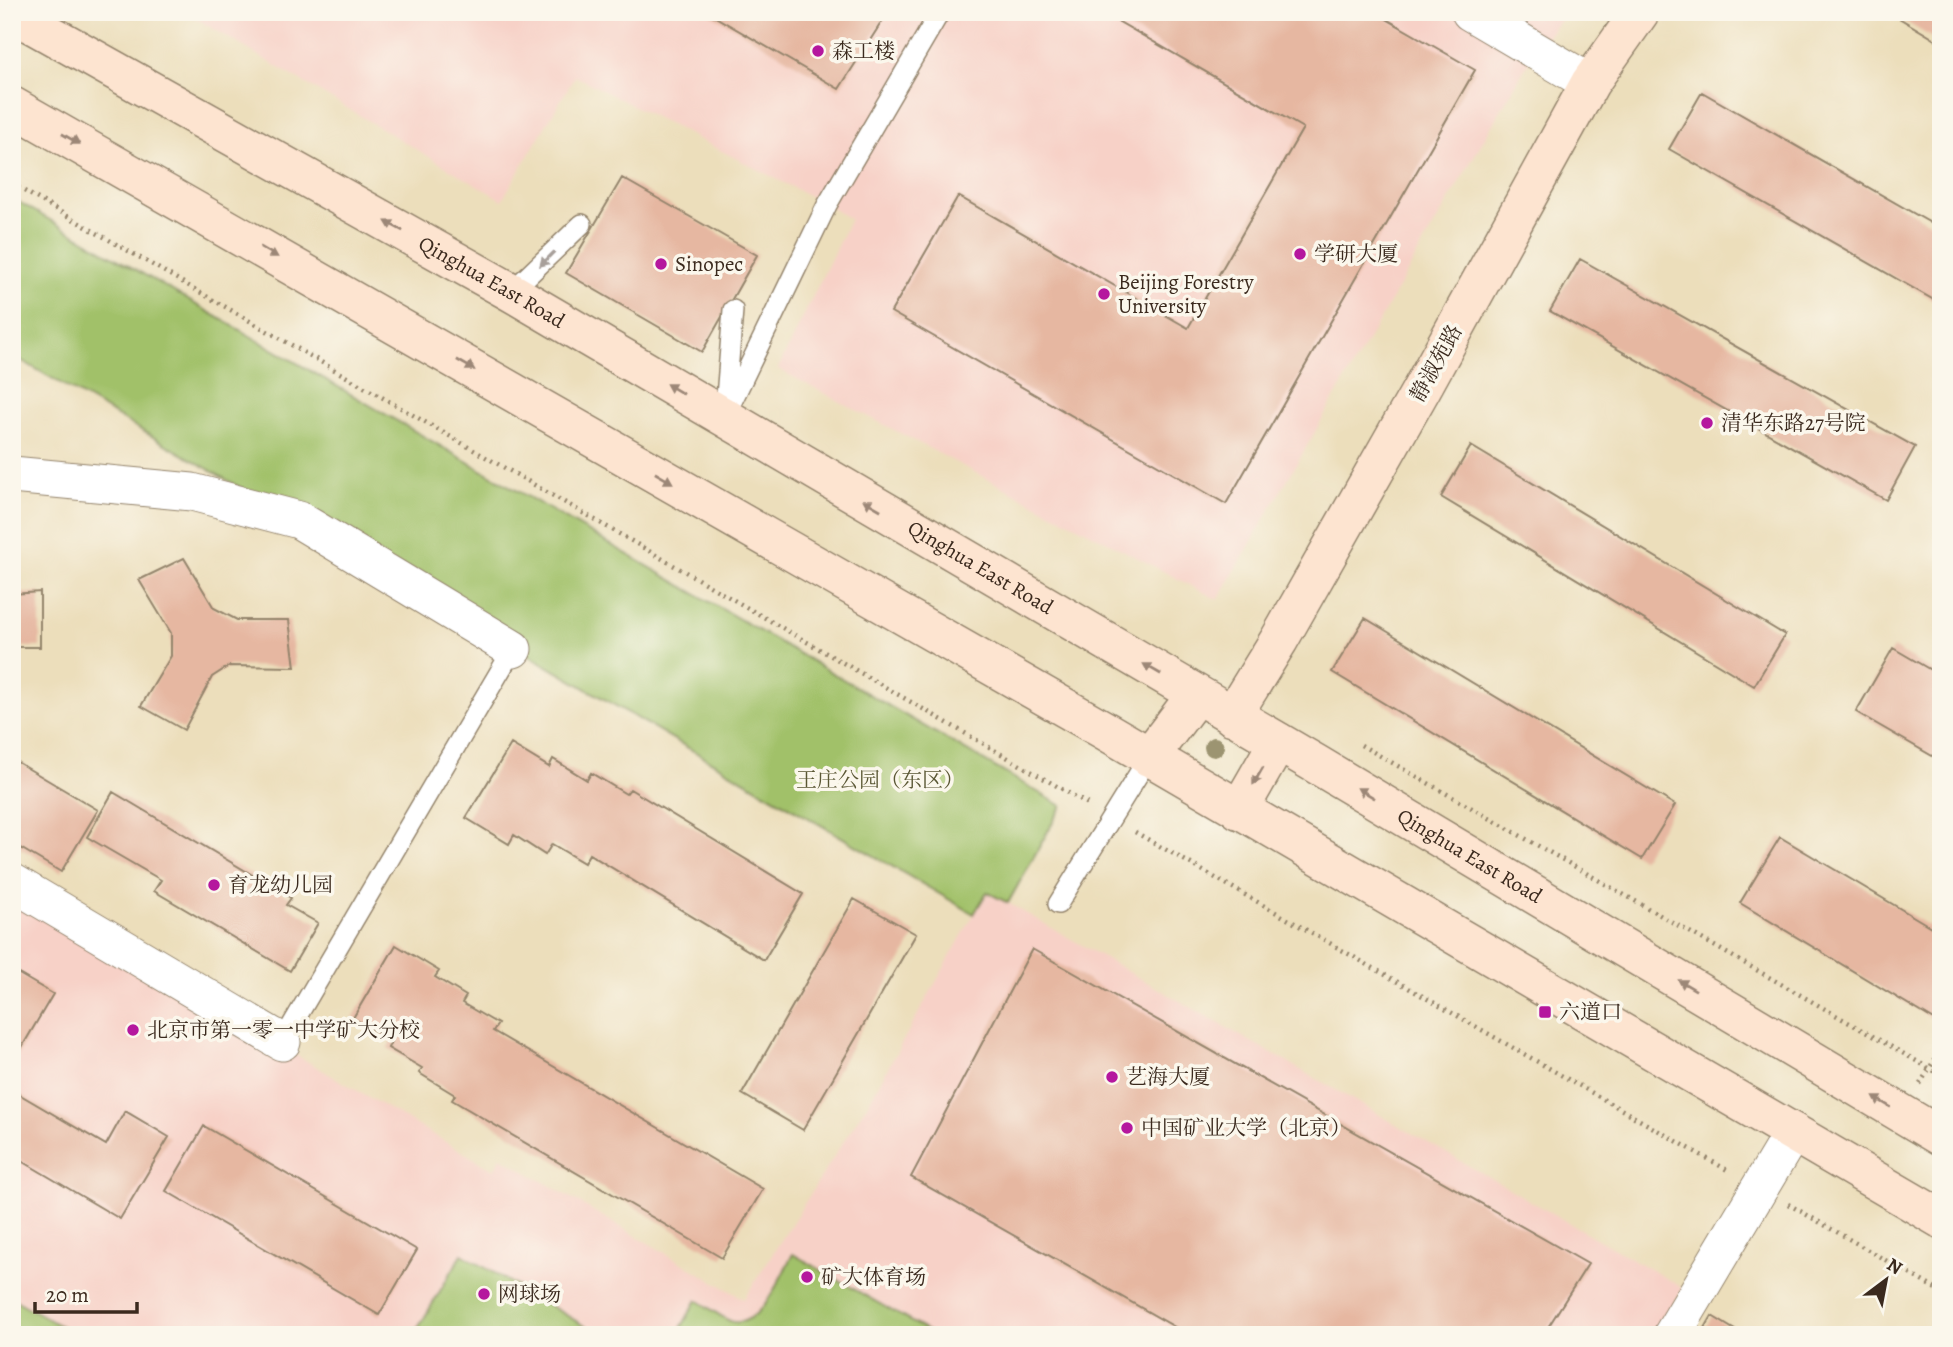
<svg xmlns="http://www.w3.org/2000/svg" width="1953" height="1347" font-family="Alegreya,'Noto Serif SC',serif">
  <style>
    .built { fill: #f7d1c7 }
    .green { fill: #a1c169; stroke: #6e7644; stroke-width: 2 }
    .building { fill: #e6b7a1 }
    .lines { fill: none; stroke-linecap: round; stroke-linejoin: round }
    .lane-casing { stroke: #94846c; stroke-width: 22 }
    .street-casing { stroke: #94846c; stroke-width: 39 }
    .secondary-casing { stroke: #94846c; stroke-width: 41 }
    .path { stroke: #94846c; stroke-width: 4.5; stroke-dasharray: 2 5; stroke-linecap: butt }
    .lane { stroke: #fff; stroke-width: 19 }
    .street { stroke: #fff; stroke-width: 37 }
    .secondary { stroke: #fde4d0; stroke-width: 38 }
    .tree { fill: #9c9471 }
    .oneway { fill: #9c8777 }
    .oneway2 { fill: #a79f9a }
    .poi-dot { fill: #b5179e; stroke: #fbf7ec; stroke-width: 2.5 }
    .labels { text-anchor: middle; stroke-width: 7; stroke-linejoin: round; paint-order: stroke }
    .poi-label { font-size: 21px; fill: #3b2a1e; stroke: #fbf7ec; text-anchor: start }
    .street-label { font-size: 21px; fill: #3b2a1e; stroke: #fbf7ec }
    .park-label { font-size: 21px; fill: #5a5734; stroke: #fbf7ec }
  </style>
  <rect width="100%" height="100%" fill="#fbf7ec"/>
  <filter id="ink" filterUnits="userSpaceOnUse"><feTurbulence type="fractalNoise" baseFrequency=".0143" numOctaves="2"/><feDisplacementMap in="SourceGraphic" scale="14" xChannelSelector="R" yChannelSelector="G"/><feConvolveMatrix kernelMatrix="1 2 1 2 8 2 1 2 1" color-interpolation-filters="sRGB"/></filter>
  <filter id="wash" filterUnits="userSpaceOnUse"><feTurbulence type="fractalNoise" baseFrequency=".00686" numOctaves="4" result="noise"/><feDisplacementMap in="SourceGraphic" scale="28" xChannelSelector="R" yChannelSelector="G"/><feGaussianBlur stdDeviation="1.57" result="paint"/><feColorMatrix in="noise" values="0 0 0 0 0 0 0 0 0 0 0 0 0 0 0 0 0 1.4 0 .05"/><feComposite in="paint" operator="in"/></filter>
  <g filter="url(#wash)">
    <rect width="100%" height="100%" fill="#ecdebb"/>
    <path class="built" d="M185,12H1567L1536,49L1218,600L778,369L850,219L827,205L575,76L502,200Z
      M12,890L494,1170L501,1157L744,1299L871,1098L987,891L1683,1288L1657,1335H12Z"/>
    <path class="green" d="M12,198L1062,806L1008,903L987,892L974,914L12,355Z
      M462,1254L600,1335H414Z
      M793,1254L934,1335H677L697,1300C708,1307 719,1316 730,1321C760,1332 782,1273 793,1254Z
      M12,1298L76,1335H12Z"/>
    <g id="blocks">
      <path class="building" d="M707,12H888L839,89Z
        M1102,12H1374L1475,70L1226,504L891,312L958,196L1188,328L1303,128Z
        M1889,12H1941V43Z
        M1702,92L1941,229V304L1669,149Z
        M622,178L757,255L702,352L566,273Z
        M1580,259L1915,447L1886,500L1550,311Z
        M1471,446L1785,635L1754,686L1441,497Z
        M184,558L214,608L237,620H289L295,667L229,666L212,677L184,730L141,706L171,656V633L139,580Z
        M40,592V647H12V594Z
        M1365,618L1675,805L1642,859L1332,672Z
        M1893,648L1941,676V761L1856,712Z
        M511,744L549,767L553,759L587,780L591,773L626,794L630,789L803,894L764,960L589,854L584,863L552,844L545,855L514,835L509,844L466,818Z
        M12,759L98,810L61,872L12,843Z
        M113,792L291,898L286,905L318,923L290,971L154,891L161,880L87,837Z
        M1780,837L1941,933V1024L1740,903Z
        M854,899L916,934L803,1130L742,1094Z
        M396,945L439,971L435,977L466,996L462,1003L498,1024L493,1031L763,1189L722,1258L452,1100L455,1095L419,1073L422,1068L388,1048L391,1041L353,1018Z
        M1032,949L1588,1264L1543,1335H1189L911,1177Z
        M12,970L53,994L12,1064Z
        M12,1090L106,1145L125,1111L169,1137L120,1219L12,1155Z
        M204,1126L417,1250L379,1315L166,1191Z
        M1712,1316L1743,1335H1701Z"/>
    </g>
  </g>
  <g filter="url(#ink)">
    <use href="#blocks" fill-opacity="0" stroke="#94846c" stroke-width="2"/>
    <g class="lines">
      <defs>
        <path id="lane" d="M511,292L582,224
          M725,410L733,310
          M724,418L827,205L940,12
          M1058,904L1149,757
          M282,1042L513,649"/>
        <path id="street" d="M1470,12L1590,83
          M12,475L192,492L299,520L513,649
          M12,882L282,1042
          M1672,1335L1793,1132"/>
        <g id="secondary">
          <path id="s1" d="M12,13L511,292L1316,764L1941,1137"/>
          <path d="M12,106L1104,730L1941,1219"/>
          <path d="M1232,716L1279,640L1421,390L1590,83L1640,12"/>
          <path d="M1149,757L1196,695"/>
          <path d="M1239,810L1278,742"/>
        </g>
      </defs>
      <use href="#lane" class="lane-casing"/>
      <use href="#street" class="street-casing"/>
      <use href="#secondary" class="secondary-casing"/>
      <path class="path" d="M12,184L1088,804
        M1361,745L1941,1075
        M1135,832L1729,1171
        M1920,1084L1938,1054
        M1788,1204L1941,1292"/>
      <use href="#lane" class="lane"/>
      <use href="#street" class="street"/>
      <use href="#secondary" class="secondary"/>
    </g>
    <circle class="tree" cx="1214" cy="747" r="10"/>
    <defs><path id="oneway-solid" d="M-6-.8H1V-3.2L6.5 0L1 3.2V.8H-6Z" transform="scale(1.75)"/></defs>
    <g class="oneway">
      <use href="#oneway-solid" transform="translate(71 139) rotate(30)"/>
      <use href="#oneway-solid" transform="translate(394 226) rotate(-151)"/>
      <use href="#oneway-solid" transform="translate(269 252) rotate(30)"/>
      <use href="#oneway-solid" transform="translate(466 365) rotate(30)"/>
      <use href="#oneway-solid" transform="translate(675 389) rotate(-149)"/>
      <use href="#oneway-solid" transform="translate(664 478) rotate(30)"/>
      <use href="#oneway-solid" transform="translate(872 505) rotate(-150)"/>
      <use href="#oneway-solid" transform="translate(1152 669) rotate(-150)"/>
      <use href="#oneway-solid" transform="translate(1258 776) rotate(120)"/>
      <use href="#oneway-solid" transform="translate(1366 793) rotate(-149)"/>
      <use href="#oneway-solid" transform="translate(1687 985) rotate(-149)"/>
      <use href="#oneway-solid" transform="translate(1882 1102) rotate(-149)"/>
    </g>
    <use class="oneway2" href="#oneway-solid" transform="translate(547 259) rotate(135)"/>
  </g>
  <g class="poi-dot">
    <circle cx="818" cy="51" r="7"/>
    <circle cx="1300" cy="254" r="7"/>
    <circle cx="661" cy="264" r="7"/>
    <circle cx="1104" cy="294" r="7"/>
    <circle cx="1707" cy="423" r="7"/>
    <circle cx="214" cy="885" r="7"/>
    <rect x="1538" y="1005" width="14" height="14" rx="3.5"/>
    <circle cx="133" cy="1030" r="7"/>
    <circle cx="1112" cy="1077" r="7"/>
    <circle cx="1127" cy="1128" r="7"/>
    <circle cx="807" cy="1277" r="7"/>
    <circle cx="484" cy="1294" r="7"/>
  </g>
  <g class="labels">
    <g class="poi-label">
      <text x="832" y="58">森工楼</text>
      <text x="1314" y="261">学研大厦</text>
      <text x="675" y="271">Sinopec</text>
      <text x="1118" y="289">Beijing Forestry<tspan x="1118" dy="24">University</tspan></text>
      <text x="1721" y="430">清华东路27号院</text>
      <text x="228" y="892">育龙幼儿园</text>
      <text x="1559" y="1019">六道口</text>
      <text x="147" y="1037">北京市第一零一中学矿大分校</text>
      <text x="1126" y="1084">艺海大厦</text>
      <text x="1141" y="1135">中国矿业大学（北京）</text>
      <text x="821" y="1284">矿大体育场</text>
      <text x="498" y="1301">网球场</text>
    </g>
    <g class="street-label">
      <text dy="7" stroke="none"><textPath href="#s1" startOffset="550">Qinghua East Road</textPath></text>
      <text transform="translate(1436 363) rotate(-61)" y="7">静淑苑路</text>
      <text dy="7" stroke="none"><textPath href="#s1" startOffset="1116">Qinghua East Road</textPath></text>
      <text dy="7" stroke="none"><textPath href="#s1" startOffset="1684">Qinghua East Road</textPath></text>
    </g>
    <g class="park-label">
      <text x="880" y="787">王庄公园（东区）</text>
    </g>
  </g>
  <rect width="1953" height="1347" fill="none" stroke="#fbf7ec" stroke-width="42"/>
  <g transform="translate(1886 1280) rotate(32)" stroke="#fbf7ec" stroke-width="5" paint-order="stroke">
  <path d="M0-5L12 26L0 18L-12 26Z" fill="#3b2a1e"/>
  <text y="-10" font-size="19" font-weight="bold" text-anchor="middle" fill="#3b2a1e">N</text>
  </g>
  <path d="M35 1302v10h102v-10" fill="none" stroke="#3b2a1e" stroke-width="3.5"/>
  <text x="46" y="1302" font-size="21" fill="#3b2a1e" stroke="#fbf7ec" stroke-width="5" paint-order="stroke">20 m</text>
</svg>
